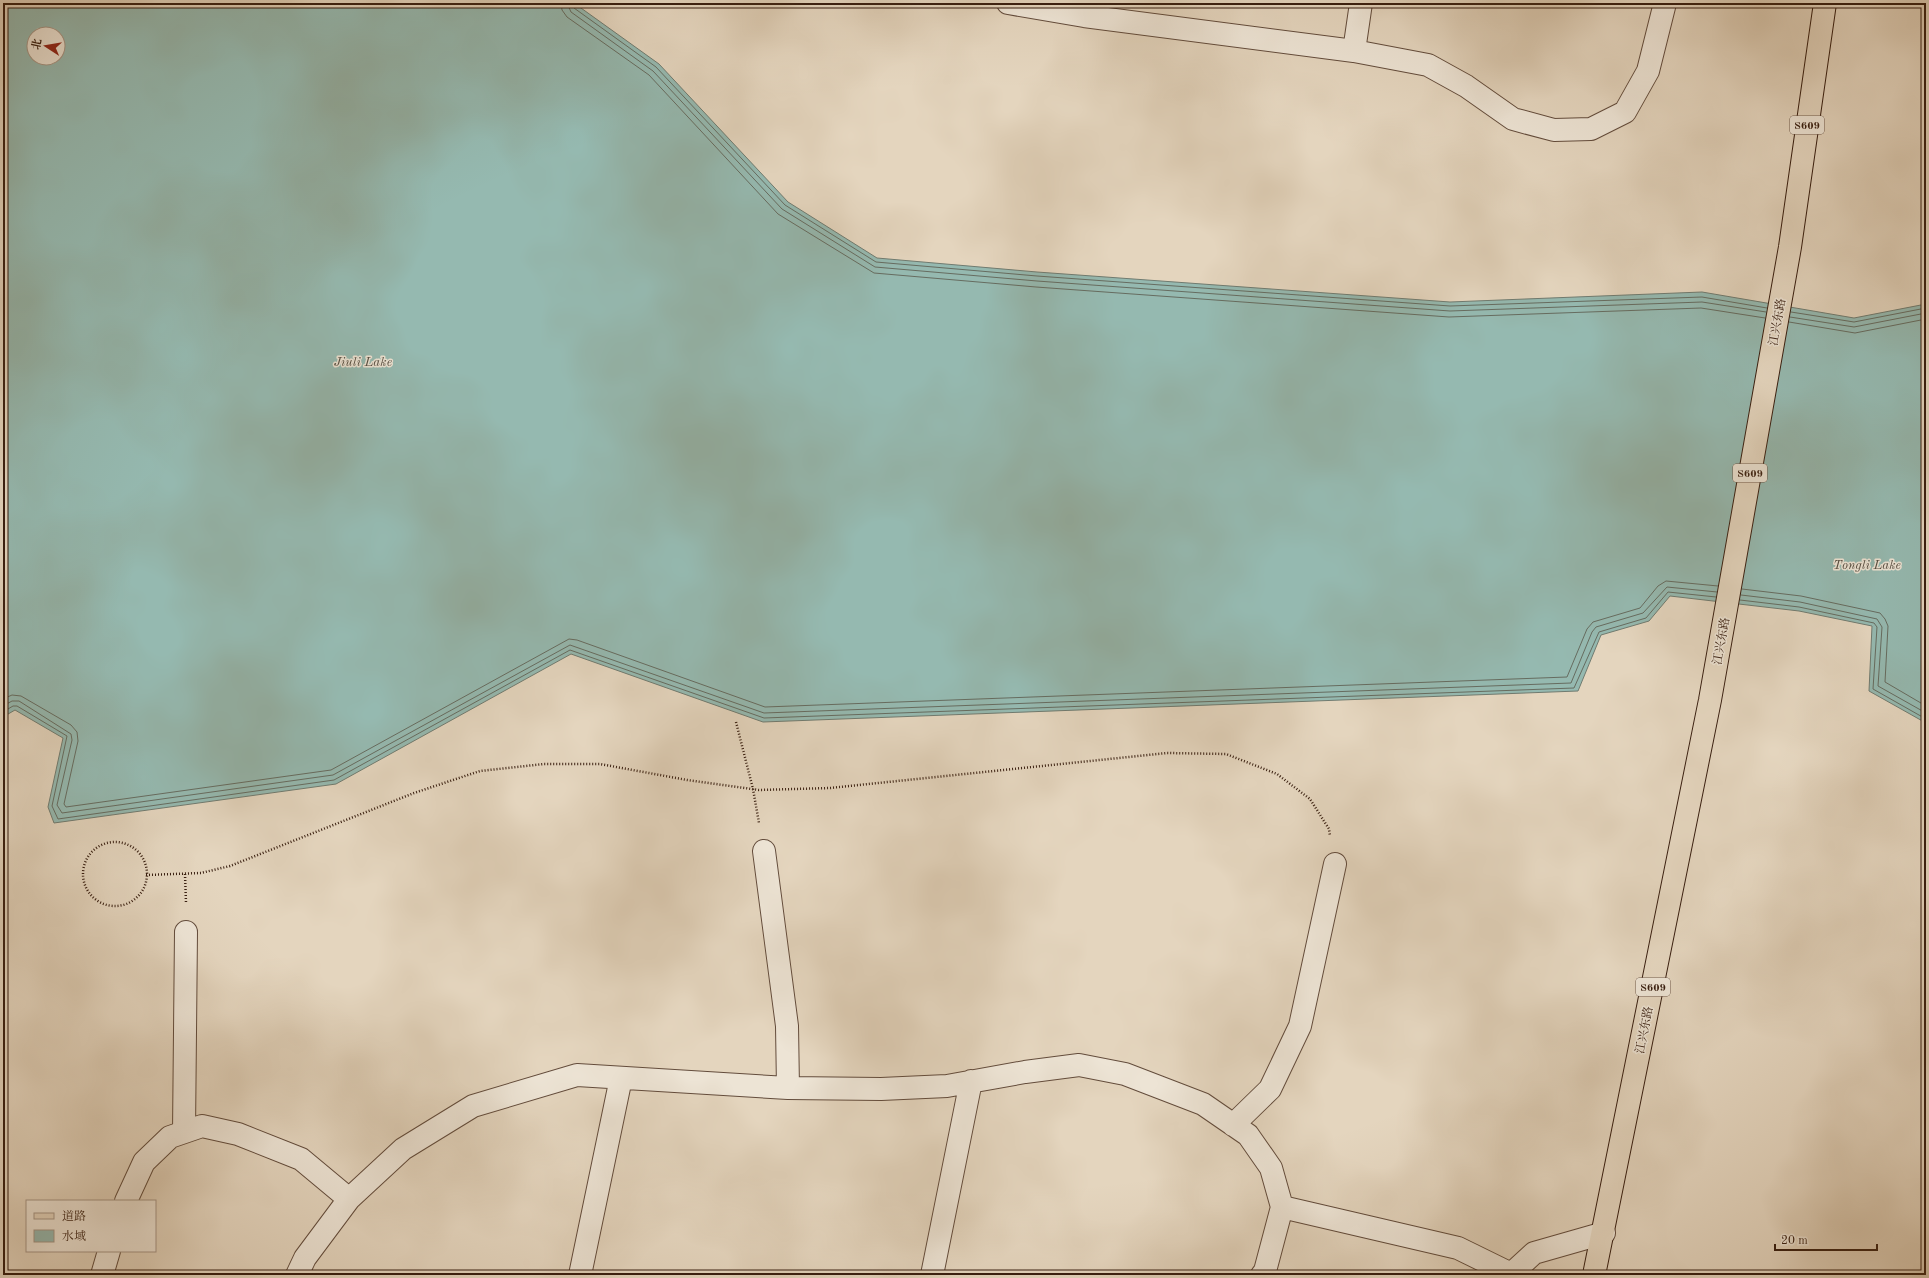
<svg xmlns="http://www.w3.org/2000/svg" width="1929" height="1278" font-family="'Old Standard TT','Noto Serif SC',serif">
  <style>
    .water { fill: #95b9b0; stroke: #707b70; fill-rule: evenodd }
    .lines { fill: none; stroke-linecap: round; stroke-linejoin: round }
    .shore { stroke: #666c60; stroke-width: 1 }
    .minor-casing { stroke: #634c3c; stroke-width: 24 }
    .major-casing { stroke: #381e10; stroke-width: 24 }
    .path { stroke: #381e10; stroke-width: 2.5; stroke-dasharray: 1 2; stroke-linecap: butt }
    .minor { stroke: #ede4d5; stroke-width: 22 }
    .major { stroke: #e4d5be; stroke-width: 22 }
    .labels { text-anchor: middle; stroke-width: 3; stroke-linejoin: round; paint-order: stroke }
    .shield { fill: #ede4d5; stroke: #6e594b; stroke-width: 1 }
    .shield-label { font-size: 11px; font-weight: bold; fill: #381e10 }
    .street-label { font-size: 12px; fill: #381e10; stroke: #ede4d5 }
    .water-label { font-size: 13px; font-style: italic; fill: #544c40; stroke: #ede4d5 }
  </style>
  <rect width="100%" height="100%" fill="#e4d5be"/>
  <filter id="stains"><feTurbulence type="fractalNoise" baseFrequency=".005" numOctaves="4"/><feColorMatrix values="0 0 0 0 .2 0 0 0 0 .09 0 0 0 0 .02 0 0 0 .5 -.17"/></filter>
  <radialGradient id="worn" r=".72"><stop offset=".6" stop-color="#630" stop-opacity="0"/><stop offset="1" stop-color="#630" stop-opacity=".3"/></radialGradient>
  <path class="water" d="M3,3H574L659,64L788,202L877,258L1037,272L1450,302L1702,292L1854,318L1926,304V723L1869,691L1872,626L1799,611L1670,596L1649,621L1601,635L1578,691L763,722L571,654L336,784L54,823L48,807L63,738L15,710L3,717ZM34,34H58V58H34Z"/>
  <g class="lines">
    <path class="shore" d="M561,3L562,10L567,17L649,75L778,214L874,273L1036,287L1449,317L1701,308L1765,318
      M567,3L571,12L653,71L782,209L875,267L1037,281L1450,311L1702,302L1766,312
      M572,3L574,8L656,67L785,205L876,262L1037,276L1450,306L1702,297L1767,308
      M1791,312L1854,322L1926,308
      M1790,317L1854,327L1926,313
      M1789,322L1855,333L1926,319
      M1742,589L1801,596L1880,613L1885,619L1888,626L1885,682L1926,706
      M1741,595L1800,602L1877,619L1882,627L1878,686L1926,713
      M1740,600L1799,607L1874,623L1877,627L1873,689L1926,719
      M3,699L12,695L21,696L71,725L77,732L78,741L64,804L66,807L331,770L569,639L577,640L765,707L1567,677L1587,629L1593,622L1640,608L1658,586L1666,581L1718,586
      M3,706L12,701H19L71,734L72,740L57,805L62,813L333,775L570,645L764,713L1571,683L1592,632L1596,627L1643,613L1667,587L1717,592
      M3,712L13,706H17L67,736L52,806L58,819L334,780L570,650L764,718L1574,688L1599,632L1646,618L1668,592L1716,597"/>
    <defs>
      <path id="minor" d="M1008,3L1084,16
        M1086,3L1084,16L1354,51L1361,3
        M1354,51L1428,65L1466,86L1513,119L1554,130L1591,129L1625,112L1648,71L1665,3
        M764,851L787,1026L788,1088
        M1233,1125L1270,1089L1300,1026L1335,864
        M184,1132L186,932
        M126,1201L144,1162L170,1137L202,1126L238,1134L301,1159L349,1199
        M1282,1207L1458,1248L1511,1274
        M102,1275L109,1251
        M297,1275L305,1258L349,1199L403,1149L473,1106L577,1075L788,1088L881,1089L947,1086L1025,1072L1079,1065L1125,1074L1203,1104L1248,1135L1271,1168L1282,1207L1265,1271L1262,1275
        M580,1275L621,1078
        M932,1275L971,1081
        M1510,1275L1534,1253L1604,1233"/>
      <path id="major" d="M1594,1275L1710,700L1790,247L1825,3"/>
    </defs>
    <use href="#minor" class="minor-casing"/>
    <use href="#major" class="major-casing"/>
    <path class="path" d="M736,722L753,789L759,823
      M83 874a32 32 0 1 1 64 0a32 32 0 1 1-64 0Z
      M185,874L186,903
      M146,875L201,873L230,866L414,793L480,771L544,764H600L687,780L759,790L830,788L1167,753L1226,754L1277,774L1310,799L1329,829L1330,836"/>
    <use href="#minor" class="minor"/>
    <use href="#major" class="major"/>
  </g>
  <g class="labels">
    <g class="shield">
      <rect x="1790" y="116" width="34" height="18" rx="3"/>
      <rect x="1733" y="464" width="34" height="18" rx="3"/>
      <rect x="1636" y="978" width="34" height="18" rx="3"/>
    </g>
    <g class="shield-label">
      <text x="1807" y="129">S609</text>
      <text x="1750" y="477">S609</text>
      <text x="1653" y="991">S609</text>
    </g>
    <g class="street-label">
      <text transform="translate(1777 322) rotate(-80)" y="4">江兴东路</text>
      <text transform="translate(1721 641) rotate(-80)" y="4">江兴东路</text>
      <text transform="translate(1644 1030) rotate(-79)" y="4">江兴东路</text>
    </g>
    <g class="water-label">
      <text x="363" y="366">Jiuli Lake</text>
      <text x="1867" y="569">Tongli Lake</text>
    </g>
  </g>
  <rect width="1929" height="1278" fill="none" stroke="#e4d5be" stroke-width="16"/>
  <rect x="4" y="4" width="1921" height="1270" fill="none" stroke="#381e10" stroke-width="2"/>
  <rect x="8" y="8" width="1913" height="1262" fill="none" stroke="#381e10"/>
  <rect x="26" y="1200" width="130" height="52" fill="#ede4d5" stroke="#a59586"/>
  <rect x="34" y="1213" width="20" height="6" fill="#e4d5be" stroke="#a59586"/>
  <text x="62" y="1220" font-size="12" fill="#381e10">道路</text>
  <rect x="34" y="1230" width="20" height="12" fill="#95b9b0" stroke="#a59586"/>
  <text x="62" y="1240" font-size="12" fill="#381e10">水域</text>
  <g transform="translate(46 46) rotate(282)"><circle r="19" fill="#ede4d5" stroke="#a59586"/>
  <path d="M0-3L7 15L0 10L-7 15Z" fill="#8f2418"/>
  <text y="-6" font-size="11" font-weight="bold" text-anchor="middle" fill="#381e10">北</text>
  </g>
  <path d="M1775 1244v6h102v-6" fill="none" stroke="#381e10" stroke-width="2"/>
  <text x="1781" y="1244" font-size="12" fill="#381e10" stroke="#ede4d5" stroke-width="3" paint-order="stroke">20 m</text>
  <rect width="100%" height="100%" filter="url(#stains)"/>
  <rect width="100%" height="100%" fill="url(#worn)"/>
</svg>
